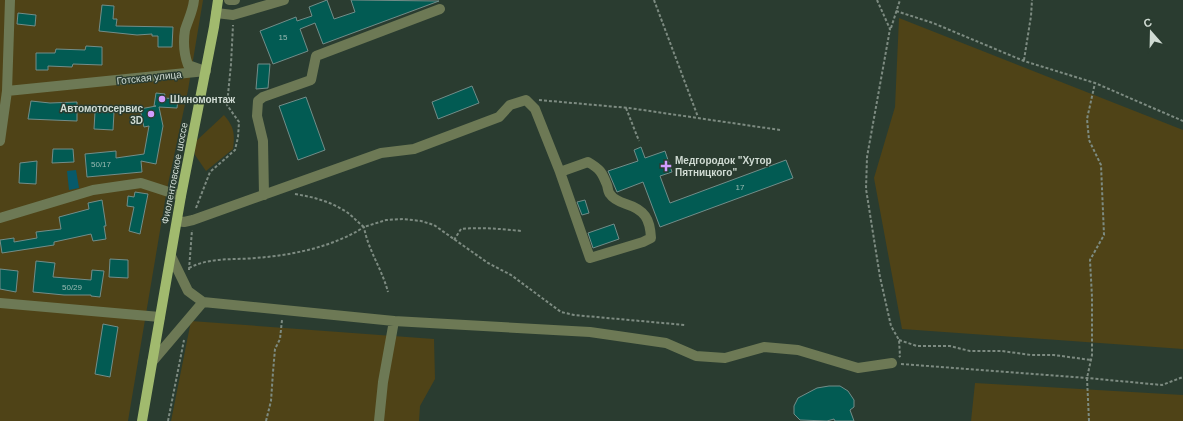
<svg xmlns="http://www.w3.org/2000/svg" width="1183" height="421" font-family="Helvetica,sans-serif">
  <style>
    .green { fill: #4f4317 }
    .water { fill: #075a6a }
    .building { fill: #025b53; stroke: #728d89 }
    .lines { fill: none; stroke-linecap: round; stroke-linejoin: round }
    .path { stroke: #7d8b81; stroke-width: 2; stroke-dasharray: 3 2; stroke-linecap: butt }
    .minor { stroke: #6d7955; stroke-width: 10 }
    .major { stroke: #a1ba6e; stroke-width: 10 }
    .poi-dot { fill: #d19dfe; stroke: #2a3c30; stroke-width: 1.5 }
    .labels { text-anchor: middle; stroke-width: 3; stroke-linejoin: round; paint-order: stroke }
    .number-label { font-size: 8px; fill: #9cbbb3 }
    .street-label { font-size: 10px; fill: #d0dbd3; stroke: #2a3c30 }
    .poi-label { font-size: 10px; font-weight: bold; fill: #d0dbd3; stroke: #2a3c30; text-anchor: start }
  </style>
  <rect width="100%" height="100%" fill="#2a3c30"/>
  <path class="green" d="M0,0H203L188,90L167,189L128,421H0Z
    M899,18L1183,130V349L902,329L874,178L895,107Z
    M224,115C234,127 235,133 233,149L206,171L195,155L194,143Z
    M191,321L434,339L435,379L420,406L419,421H171Z
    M975,383L1183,395V421H971Z"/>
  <path class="water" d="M76,170L79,188L69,190L67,171Z"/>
  <path class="building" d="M327,0L334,19L355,12L351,0L439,1L323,44L315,23L300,29L308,51L273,64L260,31L296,17L297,21L312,16L309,7Z
    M102,5L114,6L113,19H117L116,26L173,27L172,47H158V36H152V34L137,35L99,31Z
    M18,13L36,15L35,26L17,24Z
    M86,46L102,47V65L73,64L72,67L48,66V70H36V53H55L56,49L85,50Z
    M258,64H270L268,88L256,89Z
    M472,86L479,103L438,119L432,102Z
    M156,93L165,94L164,98L178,99L177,108L159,107L163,126L156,164L141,161L142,172L87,177L85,154L116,151V158L144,154L149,126L144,127L140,109L156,106H154Z
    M306,97L325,150L298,160L279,106Z
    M31,101L50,103L77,102V121L28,119Z
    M95,112H114L113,130L94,129Z
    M641,147L645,158L665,151L672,172L660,176L670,203L786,160L793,178L660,227L643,182L617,192L608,171L638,161L634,150Z
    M53,149H73L74,162L52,163Z
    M37,161L36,184L19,183L20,163Z
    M135,192L148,194L140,234L129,231L134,207L127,206L128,196L134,197Z
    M102,200L106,226H104L106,239L93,241L91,234L54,242V245L2,253L0,240L14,238V242L37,238L36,232L61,229L59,217L89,209L88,203Z
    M585,200L589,213L582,215L577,202Z
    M614,224L619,239L593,248L588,233Z
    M110,259L128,260V278L109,277Z
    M36,261L55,263L53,277L91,280L92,270L104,271L100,297L91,296V295H64L33,292Z
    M0,269L18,271L16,292L0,289Z
    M103,324L118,327L110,377L95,374Z
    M829,386H840L848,391L854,400V407L850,410L854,421H835L834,419L827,421L800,420L794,414V406L798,398L817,388Z"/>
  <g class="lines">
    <path class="path" d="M654,0L698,117
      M877,0L890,29L867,157L866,189L880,277L891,326L899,340L900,356L899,357
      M896,11L933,23L1024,61L1095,83L1183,121
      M891,28L900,0
      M1024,60L1031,16L1032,0
      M539,100L629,108L780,130
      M626,108L639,141
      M295,194C313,197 329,201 345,211C352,215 357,222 364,227L386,220L403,219L421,221L434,225L488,263L511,275L561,312L574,315L685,325
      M196,208L210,172L235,150L238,137L239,122L227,105L231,64L233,25
      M454,240L461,229C481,227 501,229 522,231
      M189,268C210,257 233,260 256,258C293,255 333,247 364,227C368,250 382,269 388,292
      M189,270L192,230
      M899,340L917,346H950L970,351H1002L1031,355H1054L1091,360
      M901,364L1087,378L1162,385L1183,377
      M168,421L184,340
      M266,421L271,401L273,372L275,349L280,339L282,320
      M1089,421L1087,378L1092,355V297L1090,260L1104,235L1101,165L1089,140L1087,119L1095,83"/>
    <path class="minor" d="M194,0C193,11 188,20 185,30C183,42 184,54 188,65L202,70
      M229,0H235
      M216,13L233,15L284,0
      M7,91L206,71
      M0,141L7,91L10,0
      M264,195L263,141L257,116L258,101L263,97L311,80L316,56L440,9
      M0,218L93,190L141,183L181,196
      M177,221L184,222L193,220L381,153L414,149L499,117L510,105L526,100L535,109L560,172L588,162C600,169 602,172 607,185C608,188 608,192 610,194C613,199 620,202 626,204C645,210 650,219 651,238L643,242L590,258L560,172
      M171,256L188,291L203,302
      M203,302L394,321L590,332L666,343L696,356L725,358L764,347L798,350L858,368L892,363
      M0,303L160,317
      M152,362L203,302
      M379,421L383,382L394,321"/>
    <path class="major" d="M142,421L181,196L214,27L218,0"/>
  </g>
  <g class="poi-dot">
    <circle cx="162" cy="99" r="4"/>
    <circle cx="151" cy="114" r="4"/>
    <path d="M664 160h4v4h4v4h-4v4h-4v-4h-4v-4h4z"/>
  </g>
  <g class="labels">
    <g class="number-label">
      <text x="283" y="40">15</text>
      <text x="101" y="167">50/17</text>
      <text x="740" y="190">17</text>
      <text x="72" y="290">50/29</text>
    </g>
    <g class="street-label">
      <text transform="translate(149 77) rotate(-6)" y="4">Готская улица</text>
      <text transform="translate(174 173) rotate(-79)" y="4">Фиолентовское шоссе</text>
    </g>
    <g class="poi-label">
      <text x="170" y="103">Шиномонтаж</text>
      <text x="143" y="112" text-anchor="end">Автомотосервис<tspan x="143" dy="12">3D</tspan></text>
      <text x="675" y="164">Медгородок "Хутор<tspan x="675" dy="12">Пятницкого"</tspan></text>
    </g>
  </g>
  <g transform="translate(1151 32) rotate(340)" stroke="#2a3c30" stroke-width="3" paint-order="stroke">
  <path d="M0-3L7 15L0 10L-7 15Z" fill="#d0dbd3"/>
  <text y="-6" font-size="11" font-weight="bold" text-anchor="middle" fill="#d0dbd3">С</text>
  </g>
</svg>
